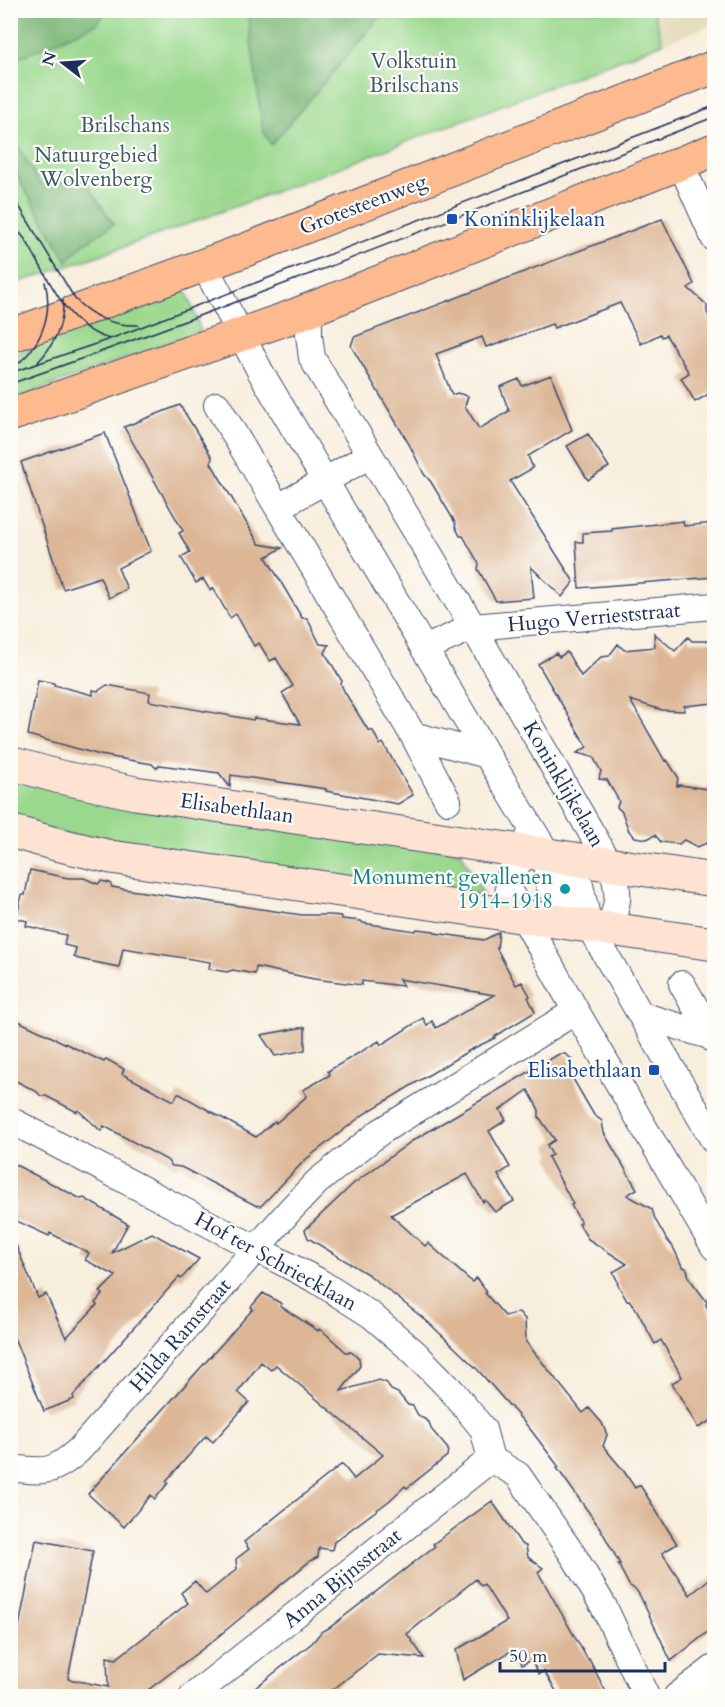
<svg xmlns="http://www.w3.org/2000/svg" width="725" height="1707" font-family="Cardo,serif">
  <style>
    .built { fill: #e4dbba }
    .green { fill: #9ad88d; stroke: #5a8476; stroke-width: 1.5 }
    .forest { fill: #7bb878; stroke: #4b746b; stroke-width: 1.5 }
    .building { fill: #dcb695 }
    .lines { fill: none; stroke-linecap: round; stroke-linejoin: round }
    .street-casing { stroke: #3c4c71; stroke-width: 28 }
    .secondary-casing { stroke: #3c4c71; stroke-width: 35 }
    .primary-casing { stroke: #3c4c71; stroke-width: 35 }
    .street { stroke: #fff; stroke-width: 26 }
    .secondary { stroke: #fee3d2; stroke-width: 33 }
    .primary { stroke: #fcba8e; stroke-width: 33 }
    .tram { stroke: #1b2f5e; stroke-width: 1.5 }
    .transit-dot { fill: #1a4fb4; stroke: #fdfcf7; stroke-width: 2 }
    .culture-dot { fill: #0f9aa8; stroke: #fdfcf7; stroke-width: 2 }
    .labels { text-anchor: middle; stroke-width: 4.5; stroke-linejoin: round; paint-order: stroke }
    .park-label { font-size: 21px; fill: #3b596a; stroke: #fdfcf7 }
    .street-label { font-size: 21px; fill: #1b2f5e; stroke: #fdfcf7 }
    .transit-label { font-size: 21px; fill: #164399; stroke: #fdfcf7; text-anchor: start }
    .culture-label { font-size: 21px; fill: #0d838f; stroke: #fdfcf7; text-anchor: end }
  </style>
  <rect width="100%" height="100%" fill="#fdfcf7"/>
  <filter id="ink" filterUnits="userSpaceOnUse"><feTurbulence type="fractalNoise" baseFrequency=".0167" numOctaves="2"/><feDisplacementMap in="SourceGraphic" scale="12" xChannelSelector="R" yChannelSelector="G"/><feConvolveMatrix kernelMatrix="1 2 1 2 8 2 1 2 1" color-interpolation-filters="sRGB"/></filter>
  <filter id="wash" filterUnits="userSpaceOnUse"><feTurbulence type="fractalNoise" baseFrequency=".008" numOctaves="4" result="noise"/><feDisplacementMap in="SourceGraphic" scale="24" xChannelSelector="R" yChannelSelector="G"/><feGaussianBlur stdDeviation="1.35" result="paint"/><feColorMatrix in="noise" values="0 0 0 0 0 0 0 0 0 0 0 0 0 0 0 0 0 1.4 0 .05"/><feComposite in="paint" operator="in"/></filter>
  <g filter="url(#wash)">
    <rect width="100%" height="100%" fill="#f8eedd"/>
    <path class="built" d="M653,11H714V24L663,43Z"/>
    <path class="green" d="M10,11H653L663,43C446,126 231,213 11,285Z
      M186,290L201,331L11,400L10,355Z
      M10,774L461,852L483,894L111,846L11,820Z"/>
    <path class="forest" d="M11,10H107V11L97,24L11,61Z
      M247,11V10L385,11L271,145L263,131Z
      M10,132L40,184L84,180L114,224L81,246L67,261L11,166Z"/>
    <g id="blocks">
      <path class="building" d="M662,219L694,284L688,288L707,305V312L714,326V391L695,402L681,378L689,373L666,335L662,337L660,334L641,344L620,303L554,328L552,324L492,346V345L486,347L482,337L436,354L452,395L457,393L468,396L465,406L479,429L509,411L500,387L519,379L522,386L551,375L572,430L528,456L533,468L510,481L574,582L562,597L531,567L534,598L496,601L478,569L479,564L463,536H460L455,526L456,524L431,482L424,474L409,444L351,346L354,337Z
        M180,405L212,457L211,463L259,544L282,548L266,557L302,618H307L320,644L329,645L325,653L342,681L341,684L344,691L368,730L373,731L380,745L383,743L413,795L398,804L326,791V789L231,775L230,787L219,773L160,765L156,768L152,764L100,755L28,735L38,680L54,683V685L93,695V690L98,691L107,685L150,693L149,701L253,720L254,718L300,724L282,693L293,686L276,658L270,661L259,643L254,646L236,614L230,618L213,588L210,590L203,579L196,583L181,557L190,552L179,533L183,531L124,427Z
        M105,433L151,551L118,568L127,589L109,598L100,577L63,589L21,462Z
        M588,434L609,467L588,480L567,446Z
        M683,521L684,526L714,523V577L579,588L576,542H583V533L612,531V529Z
        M654,633L675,651L688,637L692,641H714V703L684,706V711L662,710L630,700L665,761L667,760L678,777L677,786L680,785L714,790V809L710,842L697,847L684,840L679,844L661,842L655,835L647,839L635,837L629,831L622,812L617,807L619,801L607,780L599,779L601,771L593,757L577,753L587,747L538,664L556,653L559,657L567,652L581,676L601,657L609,656L618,644L624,650L655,647Z
        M30,870L68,878H84L98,884L101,881L110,883L112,887L123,889L302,915H331L341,916L342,919L361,921L363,923L415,931L417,929L434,931L435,933L484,940L499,932L497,949L516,985L522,982L530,996L528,997L535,1012L494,1037L495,1038L470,1050L364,1114L305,1160L261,1206L255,1205L181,1167L172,1166L167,1160L104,1126L101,1131L78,1110L77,1112L46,1096H41L36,1091L10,1078V1017L104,1062L106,1059L124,1069L122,1074L174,1101L178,1093L256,1137L275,1121L276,1123L307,1096L303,1090L330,1075L328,1071L379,1041L381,1045L423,1018L427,1025L432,1021L436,1028L494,995L399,979L403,986L362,981V985L314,979L256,967L255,974L233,970L227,972L209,969L210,962L123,948L119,967L79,959L74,957L76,948L64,945L66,935L26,926L27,921L16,918L22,895H25Z
        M305,1027V1050L275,1056L261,1035Z
        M559,1054H565L572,1059L570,1072L573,1079L594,1115L602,1121L604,1133L637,1189L627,1195L652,1209L655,1219L667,1240L673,1247L682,1266L687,1269L689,1278L707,1302L706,1305L714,1320V1419L698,1428L672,1383L682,1377L661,1340L655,1344L636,1309L629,1300L627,1301L617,1283L618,1282L613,1272L627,1264L588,1239L579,1224L581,1223L571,1205L573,1204L548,1157L552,1155L547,1145L555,1140L539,1117V1110L528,1090L500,1110L506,1120L489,1131L510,1167L498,1175L514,1201L495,1212L485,1200L483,1202L467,1174L391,1215L425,1246L428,1243L472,1282L476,1278L487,1292L485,1293L505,1316L519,1312L525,1319L526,1342L583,1413L589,1408L602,1423L607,1435L603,1446L623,1470L635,1488L640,1485L677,1544L662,1553L690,1595L714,1575V1627L671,1661L641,1598L637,1591L629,1585L618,1564H620L600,1528L557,1468L559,1467L530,1429L477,1369L428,1322L369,1275L308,1238L305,1230L353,1184L412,1141Z
        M10,1162L81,1199L84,1198L128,1224L112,1253L152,1233L199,1259L181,1279L179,1277L73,1396L74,1399L44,1411L10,1328V1231L38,1298L46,1294L66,1338L97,1305L95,1303L103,1294L100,1292L116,1276L85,1260L89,1253L50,1233L49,1236L10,1218Z
        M263,1293L282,1304L280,1306L318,1331L319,1329L326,1334L346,1352H351L359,1358L360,1366L341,1391L379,1380L387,1383L391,1390L398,1393L408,1405L413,1406L418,1415L429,1422L431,1429L448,1449L447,1456L407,1488L405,1486L389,1501L334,1542L332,1550L319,1548L318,1557L310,1561L209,1644L140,1696H10V1672L36,1540L93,1551L68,1679L108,1687L107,1657L116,1659L188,1603L181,1593L195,1581L206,1594L237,1569L236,1559L249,1549L244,1542L342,1464L354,1479L383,1455L276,1365L271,1370L261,1362L238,1392L249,1402L213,1442L206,1436L166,1481L168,1483L155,1499L151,1495L124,1527L88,1494L253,1309L251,1307Z
        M492,1501L521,1544L526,1546L528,1557L543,1568L538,1572L588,1660L589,1659L608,1696H559L544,1671L539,1674L531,1660L522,1665L520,1659L515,1660L511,1651L463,1680L456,1650L507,1621L484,1584L481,1586L476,1579L407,1634L424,1658L378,1654L325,1696H245L312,1643L322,1631L329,1628L435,1546L433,1544Z"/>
    </g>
  </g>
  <g filter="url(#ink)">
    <use href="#blocks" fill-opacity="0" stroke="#3c4c71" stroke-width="1.5"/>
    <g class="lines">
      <defs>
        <path id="street" d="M680,162L714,238
          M204,265L260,371L487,755L548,855L572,875L580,885L589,926L714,1141
          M309,310V335L312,358L473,627L610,865C625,899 614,912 603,945
          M217,405L413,735L448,801
          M279,507L370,455
          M424,649L473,627L714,606
          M413,735L487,755
          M529,837C528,841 528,848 526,852C518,868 506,868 509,891L576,1011L714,1247
          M548,855C548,864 547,875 549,884C553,902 575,915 589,926
          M682,984L714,1040
          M641,1015L713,1037
          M10,1120L318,1281L371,1315L414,1352L452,1391L483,1429L491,1459L518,1475L575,1558L604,1607L646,1696
          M10,1468C45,1472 52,1474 79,1450L290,1210L317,1182L380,1132L576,1011
          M193,1696L491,1459
          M677,1696L714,1668"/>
        <path id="secondary" d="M10,763L60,777L135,793L714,880
          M10,831L52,843L111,857L714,944"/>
        <path id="primary" d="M10,336L248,249L714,67
          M10,415L288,318L714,150"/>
      </defs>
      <use href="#street" class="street-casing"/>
      <use href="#secondary" class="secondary-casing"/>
      <use href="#primary" class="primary-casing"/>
      <use href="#street" class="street"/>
      <use href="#secondary" class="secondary"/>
      <use href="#primary" class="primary"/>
      <path class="tram" d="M10,191L75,299C92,317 112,326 138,325
        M10,226C24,233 29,246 36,258C55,291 71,329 110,339
        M38,362C54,345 64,324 63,300
        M12,368C40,349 54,315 45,282
        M10,373L110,339L714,106
        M10,384C248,301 481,208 714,117"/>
    </g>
  </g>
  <g class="transit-dot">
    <rect x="446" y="213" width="12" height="12" rx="3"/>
    <rect x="648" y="1064" width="12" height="12" rx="3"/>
  </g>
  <circle class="culture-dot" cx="565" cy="889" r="6"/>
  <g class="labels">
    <g class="park-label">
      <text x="414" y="68">Volkstuin<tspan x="414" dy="24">Brilschans</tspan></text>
      <text x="125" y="132">Brilschans</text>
      <text x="96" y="162">Natuurgebied<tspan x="96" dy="24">Wolvenberg</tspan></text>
    </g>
    <g class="street-label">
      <text transform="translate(363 204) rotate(-21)" y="7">Grotesteenweg</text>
      <text transform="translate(594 617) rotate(-5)" y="7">Hugo Verrieststraat</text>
      <text transform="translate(564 784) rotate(60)" y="7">Koninklijkelaan</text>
      <text transform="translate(237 808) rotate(8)" y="7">Elisabethlaan</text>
      <text transform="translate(276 1261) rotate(29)" y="7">Hof ter Schriecklaan</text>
      <text transform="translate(180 1335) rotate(-49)" y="7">Hilda Ramstraat</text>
      <text transform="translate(342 1578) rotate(-39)" y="7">Anna Bijnsstraat</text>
    </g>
    <g class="transit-label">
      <text x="464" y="226">Koninklijkelaan</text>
      <text x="642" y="1077" text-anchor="end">Elisabethlaan</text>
    </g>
    <g class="culture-label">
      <text x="553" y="884">Monument gevallenen<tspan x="553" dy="24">1914-1918</tspan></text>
    </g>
  </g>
  <rect width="725" height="1707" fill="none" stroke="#fdfcf7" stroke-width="36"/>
  <g transform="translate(63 63) rotate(287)" stroke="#fdfcf7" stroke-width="4.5" paint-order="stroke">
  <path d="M0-4.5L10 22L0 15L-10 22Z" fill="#1b2f5e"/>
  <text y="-9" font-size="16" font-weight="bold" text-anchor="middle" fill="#1b2f5e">N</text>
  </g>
  <path d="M500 1662v9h165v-9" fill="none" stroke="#1b2f5e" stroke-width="3"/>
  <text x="509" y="1662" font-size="18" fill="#1b2f5e" stroke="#fdfcf7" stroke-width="4.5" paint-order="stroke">50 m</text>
</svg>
